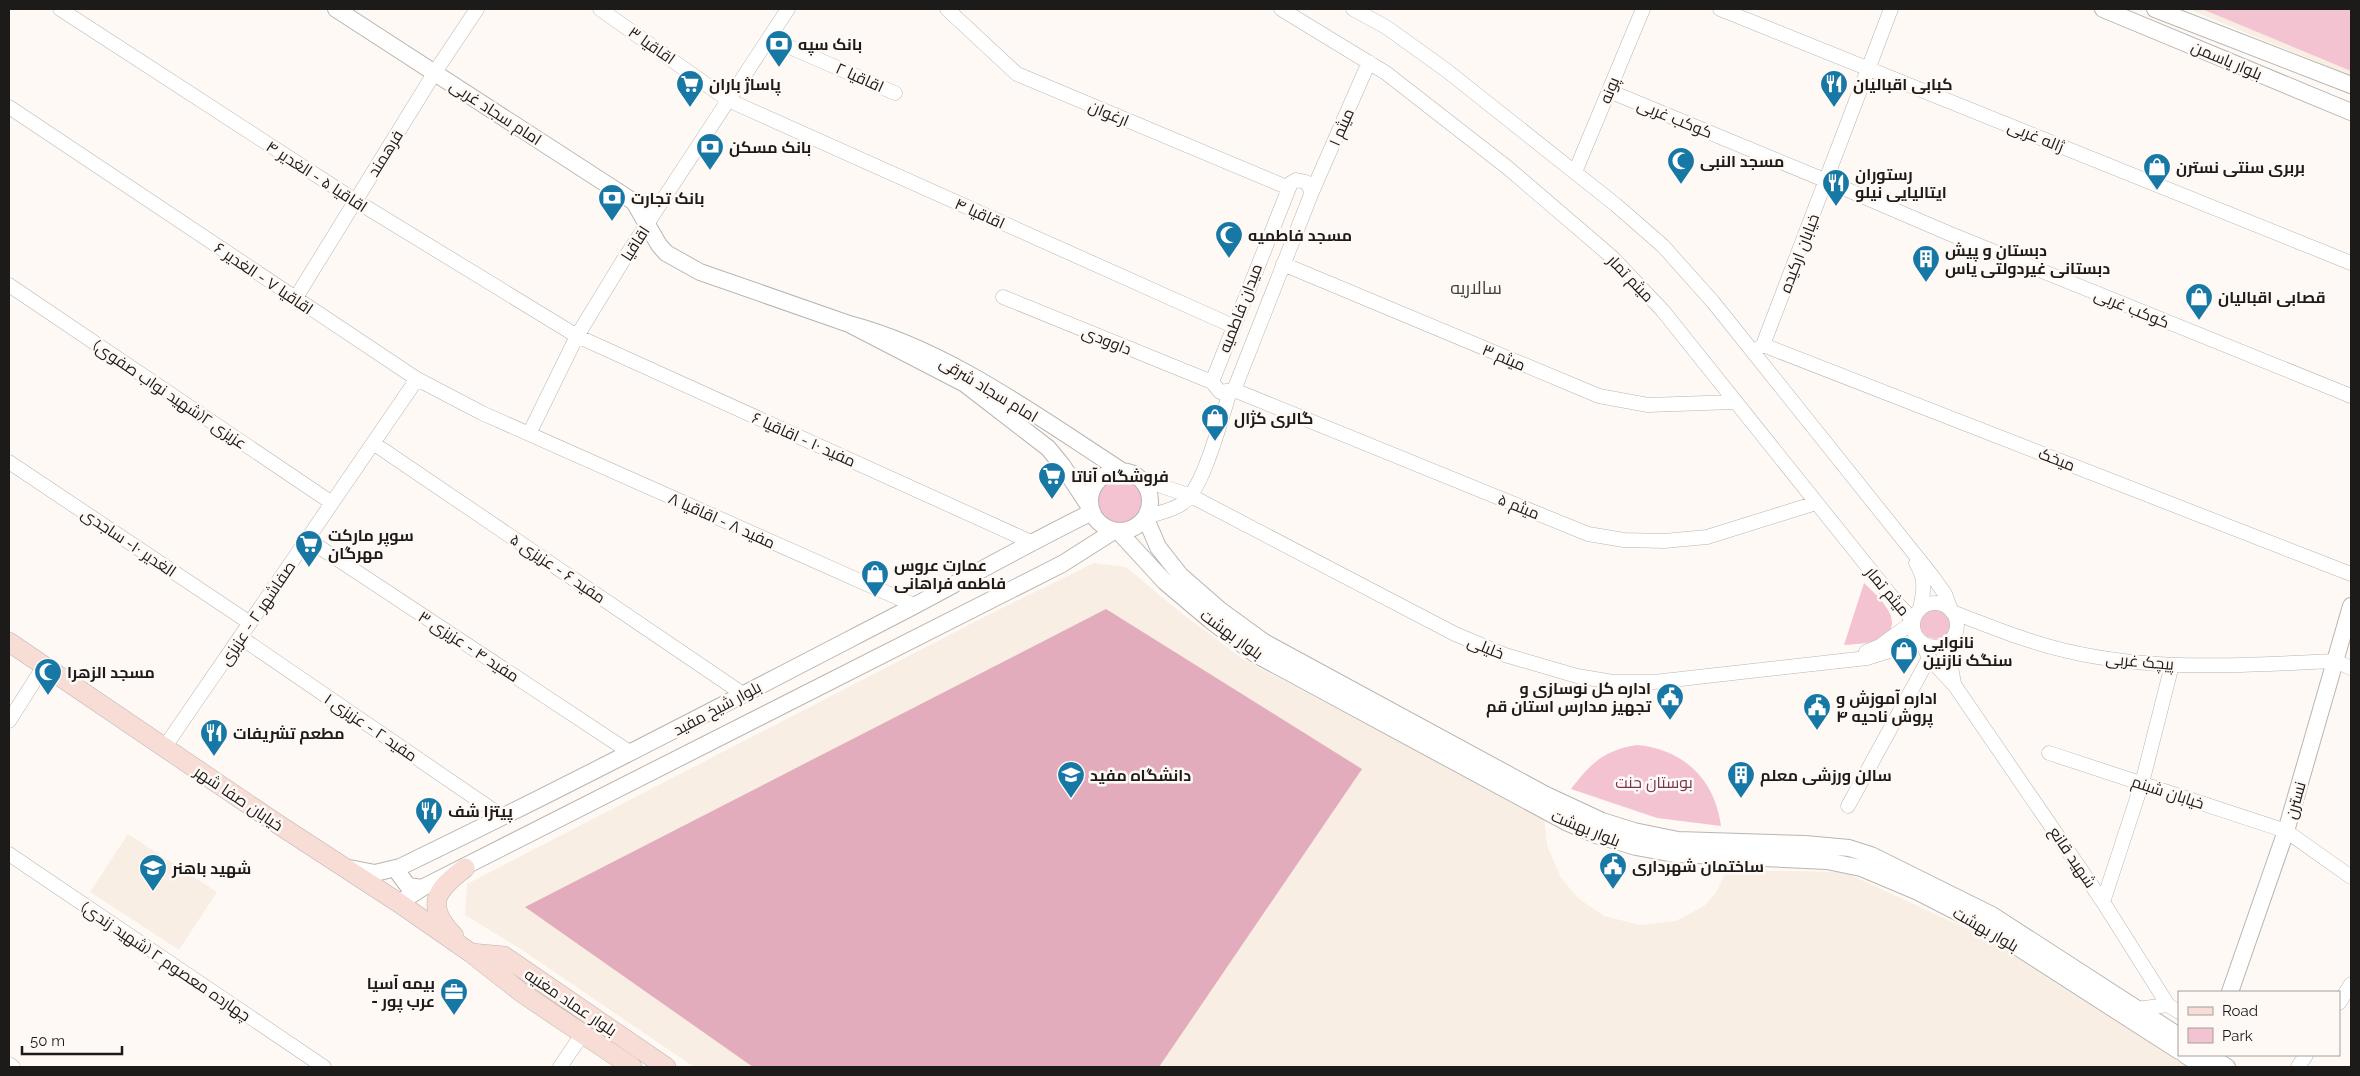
<svg xmlns="http://www.w3.org/2000/svg" width="2360" height="1076" font-family="Raleway,Cairo,sans-serif">
  <style>
    .built { fill: #f9eee4 }
    .green { fill: #f4c3d2 }
    .forest { fill: #e2acbd }
    .lines { fill: none; stroke-linecap: round; stroke-linejoin: round }
    .minor-casing { stroke: #b9b5b1; stroke-width: 15 }
    .tertiary-casing { stroke: #b9b5b1; stroke-width: 18 }
    .secondary-casing { stroke: #b9b5b1; stroke-width: 20 }
    .minor { stroke: #fff; stroke-width: 14 }
    .tertiary { stroke: #fff; stroke-width: 16 }
    .secondary { stroke: #f8dcd6; stroke-width: 19 }
    .labels { text-anchor: middle; stroke-width: 5; stroke-linejoin: round; paint-order: stroke }
    .poi-label { font-size: 16px; font-weight: bold; fill: #1d1b1a; stroke: #fef9f5; text-anchor: start }
    .street-label { font-size: 16px; fill: #1d1b1a; stroke: #fef9f5 }
    .park-label { font-size: 16px; fill: #76354e; stroke: #fef9f5 }
    .neighbourhood-label { font-size: 18px; fill: #403d39; stroke: #fef9f5 }
  </style>
  <rect width="100%" height="100%" fill="#fef9f5"/>
  <path class="built" d="M2188,9H2351V76Z
    M1094,563L1126,567L1180,612L1243,659L1475,782L1544,816L1547,845L1561,878L1579,899L1604,916L1640,925L1676,921L1704,906L1715,894L1727,870L1844,872L1981,935L2187,1067H694L519,948L465,915L467,884L984,617Z
    M128,834L217,892L179,950L90,892Z"/>
  <path class="green" d="M2202,9H2351V71Z
    M1098 501a22 22 0 1 1 44 0a22 22 0 1 1-44 0Z
    M1864,583C1880,598 1911,626 1876,641C1866,644 1854,644 1844,645Z
    M1920 624a15 15 0 1 1 30 0a15 15 0 1 1-30 0Z
    M1637,745C1683,749 1715,779 1721,826L1657,818L1571,789C1591,763 1604,750 1637,745Z"/>
  <path class="forest" d="M1106,609L1362,769L1159,1067H753L525,907Z"/>
  <g class="lines">
    <defs>
      <path id="minor" d="M60,9L356,201L577,336L1031,542
        M600,9L728,100L1233,326
        M947,9L1017,74L1289,188
        M1281,9L1386,73L1508,168L1613,258L1663,311L1896,602L1913,620
        M1353,9L1386,27L1446,70L1616,205L1663,246L1713,302L1933,577L1945,594L1951,610
        M1720,9L2351,263
        M769,38L895,93
        M1609,91L1827,181L1948,233L2351,396
        M9,107L417,379L482,413L914,605
        M1575,172L1643,9
        M1296,180L1306,182L1312,192L1234,390L1220,392L1212,382L1291,183Z
        M1312,192L1369,62
        M1283,264L1599,396L1648,405L1734,402
        M9,285L332,503
        M1003,297L1212,382
        M295,299L435,72L477,9
        M1763,345L2351,574
        M1757,349L1763,345L1891,9
        M1234,390L1588,534L1624,540L1664,541L1707,537L1816,503
        M529,434L577,336L624,259L788,9
        M373,443L743,694
        M9,462L250,623
        M1141,479L1191,496L1455,634L1505,655L1577,676L1613,682H1654L1867,658L1920,641
        M1146,517C1158,513 1174,510 1183,503C1204,488 1221,418 1230,392
        M307,539L631,753
        M1916,563C1926,578 1924,592 1920,608
        M1913 625a22 22 0 1 1 44 0a22 22 0 1 1-44 0Z
        M1952,612C1990,626 2027,642 2067,651C2155,672 2245,665 2335,661L2351,668
        M240,637L503,817
        M1953,637L1949,657L1954,683
        M1922,642L1929,658L1955,686L2103,902L2168,1005L2179,1012
        M1866,652L1880,646L1913,622
        M9,721L44,666
        M164,748L417,379
        M2049,753L2286,831L2351,877
        M1848,806L1929,658
        M9,854L324,1067
        M2103,902L2142,783L2172,665
        M2339,1003L2351,984
        M2136,1009L2168,1005
        M9,1064L13,1067
        M560,1067L583,1033
        M2298,1067L2306,1055"/>
      <path id="tertiary" d="M336,9L634,202L659,245L666,253L700,272L849,324
        M2103,9L2351,112
        M2155,9L2351,85
        M1090 501a30 30 0 1 1 60 0a30 30 0 1 1-60 0Z
        M1091,509L1062,465L1048,448L965,384L849,324C948,350 1037,416 1122,471
        M1146,519L1158,547L1180,575L1220,610L1264,642L1546,795L1602,821L1634,831L1678,840L1805,844L1849,848L1871,855L1992,915L2179,1036
        M1119,532L1165,582L1210,620L1255,654L1568,823L1596,835L1636,847L1674,854L1827,861L1861,868L1918,892L1986,927L2179,1051
        M400,867L399,874L408,886L422,888
        M349,868L375,873L400,867C572,784 742,695 912,607C972,575 1031,542 1092,512
        M399,903L422,888L1062,564L1114,531
        M2230,992L2286,831L2351,606
        M2185,1055L2204,1067
        M2208,1055L2227,1067"/>
      <path id="secondary" d="M9,642L273,821L399,903L471,953L522,993L632,1067
        M454,936C424,905 436,890 465,868
        M471,953L504,956L666,1067"/>
    </defs>
    <use href="#minor" class="minor-casing"/>
    <use href="#tertiary" class="tertiary-casing"/>
    <use href="#secondary" class="secondary-casing"/>
    <use href="#minor" class="minor"/>
    <use href="#tertiary" class="tertiary"/>
    <use href="#secondary" class="secondary"/>
  </g>
  <defs>
    <symbol id="bank-pin" viewBox="-11 -11 22 30"><path d="M0 17L-7.5 6A9.5 9.5 0 1 1 7.5 6Z" fill="#1778a5" stroke="#fef9f5"/><path d="M-6-4H6V4H-6ZM0-2.3a2.3 2.3 0 1 0 0 4.6a2.3 2.3 0 1 0 0-4.6Z" fill="#fff"/></symbol>
    <symbol id="supermarket-pin" viewBox="-11 -11 22 30"><path d="M0 17L-7.5 6A9.5 9.5 0 1 1 7.5 6Z" fill="#1778a5" stroke="#fef9f5"/><path d="M-6-5.5h2.5l.6 2H6L4.5 2H-2.5L-4.4-4H-6ZM-1.5 3.2a1.3 1.3 0 1 0 .1 0ZM3 3.2a1.3 1.3 0 1 0 .1 0Z" fill="#fff"/></symbol>
    <symbol id="restaurant-pin" viewBox="-11 -11 22 30"><path d="M0 17L-7.5 6A9.5 9.5 0 1 1 7.5 6Z" fill="#1778a5" stroke="#fef9f5"/><path d="M-5-6h1v4h1v-4h1v4h1v-4h1v5L-1.5 .5V6h-2V.5L-5-1ZM5-6V6H3V1.5H1.5Q1.5-4 5-6Z" fill="#fff"/></symbol>
    <symbol id="mosque-pin" viewBox="-11 -11 22 30"><path d="M0 17L-7.5 6A9.5 9.5 0 1 1 7.5 6Z" fill="#1778a5" stroke="#fef9f5"/><path d="M3.5-4.9A6 6 0 1 0 3.5 4.9A5 5 0 1 1 3.5-4.9Z" fill="#fff"/></symbol>
    <symbol id="shop-pin" viewBox="-11 -11 22 30"><path d="M0 17L-7.5 6A9.5 9.5 0 1 1 7.5 6Z" fill="#1778a5" stroke="#fef9f5"/><path d="M-5-2.5h2.3a2.7 3.5 0 0 1 5.4 0H5L5.5 6h-11ZM-1.5-2.5h3a1.5 2.3 0 0 0-3 0Z" fill="#fff"/></symbol>
    <symbol id="building-pin" viewBox="-11 -11 22 30"><path d="M0 17L-7.5 6A9.5 9.5 0 1 1 7.5 6Z" fill="#1778a5" stroke="#fef9f5"/><path d="M-4-6H4V6H1V3H-1V6H-4ZM-2.5-4.3h1.7v1.8h-1.7ZM.8-4.3h1.7v1.8H.8ZM-2.5-1h1.7V.8h-1.7ZM.8-1h1.7V.8H.8Z" fill="#fff"/></symbol>
    <symbol id="civic-pin" viewBox="-11 -11 22 30"><path d="M0 17L-7.5 6A9.5 9.5 0 1 1 7.5 6Z" fill="#1778a5" stroke="#fef9f5"/><path d="M-.6-6.5H3V-4.5H.6V-3L4-1V1h2V6H-6V1h2V-1L-.6-3ZM-1.2 2.5V6h2.4V2.5Z" fill="#fff"/></symbol>
    <symbol id="university-pin" viewBox="-11 -11 22 30"><path d="M0 17L-7.5 6A9.5 9.5 0 1 1 7.5 6Z" fill="#1778a5" stroke="#fef9f5"/><path d="M0-5L7-2L0 1L-7-2ZM-4 1L0 2.5L4 1V4Q0 6-4 4Z" fill="#fff"/></symbol>
    <symbol id="school-pin" viewBox="-11 -11 22 30"><path d="M0 17L-7.5 6A9.5 9.5 0 1 1 7.5 6Z" fill="#1778a5" stroke="#fef9f5"/><path d="M0-5L7-2L0 1L-7-2ZM-4 1L0 2.5L4 1V4Q0 6-4 4Z" fill="#fff"/></symbol>
    <symbol id="office-pin" viewBox="-11 -11 22 30"><path d="M0 17L-7.5 6A9.5 9.5 0 1 1 7.5 6Z" fill="#1778a5" stroke="#fef9f5"/><path d="M-6-3h4V-5.5h4V-3h4V5H-6ZM-1-4.5V-3h2v-1.5ZM-6 0V1H6V0Z" fill="#fff"/></symbol>
  </defs>
  <g fill-rule="evenodd">
    <use href="#bank-pin" x="763" y="28" width="32" height="43"/>
    <use href="#supermarket-pin" x="674" y="68" width="32" height="43"/>
    <use href="#restaurant-pin" x="1818" y="68" width="32" height="43"/>
    <use href="#bank-pin" x="694" y="131" width="32" height="43"/>
    <use href="#mosque-pin" x="1665" y="145" width="32" height="43"/>
    <use href="#shop-pin" x="2141" y="151" width="32" height="43"/>
    <use href="#restaurant-pin" x="1820" y="167" width="32" height="43"/>
    <use href="#bank-pin" x="596" y="182" width="32" height="43"/>
    <use href="#mosque-pin" x="1213" y="219" width="32" height="43"/>
    <use href="#building-pin" x="1910" y="243" width="32" height="43"/>
    <use href="#shop-pin" x="2183" y="281" width="32" height="43"/>
    <use href="#shop-pin" x="1199" y="402" width="32" height="43"/>
    <use href="#supermarket-pin" x="1036" y="460" width="32" height="43"/>
    <use href="#supermarket-pin" x="293" y="528" width="32" height="43"/>
    <use href="#shop-pin" x="859" y="558" width="32" height="43"/>
    <use href="#shop-pin" x="1888" y="635" width="32" height="43"/>
    <use href="#mosque-pin" x="32" y="656" width="32" height="43"/>
    <use href="#civic-pin" x="1654" y="681" width="32" height="43"/>
    <use href="#civic-pin" x="1801" y="691" width="32" height="43"/>
    <use href="#restaurant-pin" x="198" y="717" width="32" height="43"/>
    <use href="#university-pin" x="1055" y="759" width="32" height="43"/>
    <use href="#building-pin" x="1725" y="759" width="32" height="43"/>
    <use href="#restaurant-pin" x="413" y="795" width="32" height="43"/>
    <use href="#civic-pin" x="1597" y="850" width="32" height="43"/>
    <use href="#school-pin" x="137" y="852" width="32" height="43"/>
    <use href="#office-pin" x="438" y="976" width="32" height="43"/>
  </g>
  <g class="labels">
    <g class="poi-label">
      <text x="798" y="50">بانک سپه</text>
      <text x="709" y="90">پاساژ باران</text>
      <text x="1853" y="90">کبابی اقبالیان</text>
      <text x="729" y="153">بانک مسکن</text>
      <text x="1700" y="167">مسجد النبی</text>
      <text x="2176" y="173">بربری سنتی نسترن</text>
      <text x="1855" y="180">رستوران<tspan x="1855" dy="18">ایتالیایی نیلو</tspan></text>
      <text x="631" y="204">بانک تجارت</text>
      <text x="1248" y="241">مسجد فاطمیه</text>
      <text x="1945" y="256">دبستان و پیش<tspan x="1945" dy="18">دبستانی غیردولتی یاس</tspan></text>
      <text x="2218" y="303">قصابی اقبالیان</text>
      <text x="1234" y="424">گالری کژال</text>
      <text x="1071" y="482">فروشگاه آناتا</text>
      <text x="328" y="541">سوپر مارکت<tspan x="328" dy="18">مهرگان</tspan></text>
      <text x="894" y="571">عمارت عروس<tspan x="894" dy="18">فاطمه فراهانی</tspan></text>
      <text x="1923" y="648">نانوایی<tspan x="1923" dy="18">سنگک نازنین</tspan></text>
      <text x="67" y="678">مسجد الزهرا</text>
      <text x="1651" y="694" text-anchor="end">اداره کل نوسازی و<tspan x="1651" dy="18">تجهیز مدارس استان قم</tspan></text>
      <text x="1836" y="704">اداره آموزش و<tspan x="1836" dy="18">پروش ناحیه ۴</tspan></text>
      <text x="233" y="739">مطعم تشريفات</text>
      <text x="1090" y="781">دانشگاه مفید</text>
      <text x="1760" y="781">سالن ورزشی معلم</text>
      <text x="448" y="817">پیتزا شف</text>
      <text x="1632" y="872">ساختمان شهرداری</text>
      <text x="172" y="874">شهید باهنر</text>
      <text x="435" y="989" text-anchor="end">بیمه آسیا<tspan x="435" dy="18">- عرب پور</tspan></text>
    </g>
    <g class="street-label">
      <text transform="translate(652 45) rotate(35)" y="6">اقاقیا ۳</text>
      <text transform="translate(2227 60) rotate(23)" y="6">بلوار یاسمن</text>
      <text transform="translate(860 77) rotate(24)" y="6">اقاقیا ۲</text>
      <text transform="translate(1609 90) rotate(-68)" y="6">پونه</text>
      <text transform="translate(496 112) rotate(33)" y="6">امام سجاد غربی</text>
      <text transform="translate(1109 113) rotate(23)" y="6">ارغوان</text>
      <text transform="translate(1675 118) rotate(22)" y="6">کوکب غربی</text>
      <text transform="translate(1341 127) rotate(-66)" y="6">میثم ۱</text>
      <text transform="translate(2036 136) rotate(22)" y="6">ژاله غربی</text>
      <text transform="translate(385 153) rotate(-58)" y="6">فرهمند</text>
      <text transform="translate(317 176) rotate(33)" y="6">اقاقیا ۵ - الغدیر ۴</text>
      <text transform="translate(980 213) rotate(24)" y="6">اقاقیا ۴</text>
      <text transform="translate(635 243) rotate(-57)" y="6">اقاقیا</text>
      <text transform="translate(1799 253) rotate(-69)" y="6">خیابان ارکیده</text>
      <text transform="translate(264 278) rotate(34)" y="6">اقاقیا ۷ - الغدیر ۶</text>
      <text transform="translate(1631 278) rotate(46)" y="6">میثم تمار</text>
      <text transform="translate(1240 308) rotate(-69)" y="6">میدان فاطمیه</text>
      <text transform="translate(2132 308) rotate(22)" y="6">کوکب غربی</text>
      <text transform="translate(1107 340) rotate(22)" y="6">داوودی</text>
      <text transform="translate(1504 357) rotate(23)" y="6">میثم ۳</text>
      <text transform="translate(989 389) rotate(31)" y="6">امام سجاد شرقی</text>
      <text transform="translate(170 394) rotate(34)" y="6">عزیزی ۲(شهید نواب صفوی)</text>
      <text transform="translate(804 439) rotate(24)" y="6">مفید ۱۰ - اقاقیا ۶</text>
      <text transform="translate(2057 459) rotate(21)" y="6">میخک</text>
      <text transform="translate(1519 506) rotate(22)" y="6">میثم ۵</text>
      <text transform="translate(722 520) rotate(24)" y="6">مفید ۸ - اقاقیا ۸</text>
      <text transform="translate(129 542) rotate(34)" y="6">الغدیر ۱۰- ساجدی</text>
      <text transform="translate(558 568) rotate(34)" y="6">مفید ۶ - عزیزی ۵</text>
      <text transform="translate(1888 591) rotate(50)" y="6">میثم تمار</text>
      <text transform="translate(257 613) rotate(-56)" y="6">صفاشهر ۲ - عزیزی</text>
      <text transform="translate(1232 634) rotate(36)" y="6">بلوار بهشت</text>
      <text transform="translate(469 646) rotate(33)" y="6">مفید ۴ - عزیزی ۳</text>
      <text transform="translate(1486 647) rotate(22)" y="6">خلیلی</text>
      <text transform="translate(2140 661) rotate(5)" y="6">پیچک غربی</text>
      <text transform="translate(717 708) rotate(-28)" y="6">بلوار شیخ مفید</text>
      <text transform="translate(371 727) rotate(34)" y="6">مفید ۲ - عزیزی ۱</text>
      <text transform="translate(2168 792) rotate(18)" y="6">خیابان شبنم</text>
      <text transform="translate(239 798) rotate(34)" y="6">خیابان صفا شهر</text>
      <text transform="translate(2295 800) rotate(-74)" y="6">نسترن</text>
      <text transform="translate(1586 828) rotate(22)" y="6">بلوار بهشت</text>
      <text transform="translate(2073 857) rotate(56)" y="6">شهید قانع</text>
      <text transform="translate(1986 929) rotate(30)" y="6">بلوار بهشت</text>
      <text transform="translate(166 961) rotate(34)" y="6">چهارده معصوم ۲ (شهید زندی)</text>
      <text transform="translate(571 1002) rotate(34)" y="6">بلوار عماد مغنیه</text>
    </g>
    <g class="park-label">
      <text x="1654" y="788">بوستان جنت</text>
    </g>
    <g class="neighbourhood-label">
      <text x="1476" y="294">سالاریه</text>
    </g>
  </g>
  <rect width="2360" height="1076" fill="none" stroke="#1d1b1a" stroke-width="20"/>
  <rect x="2178" y="991" width="162" height="65" fill="#fef9f5" stroke="#a4a09d"/>
  <rect x="2188" y="1007" width="25" height="8" fill="#f8dcd6" stroke="#a4a09d"/>
  <text x="2222" y="1016" font-size="15" fill="#1d1b1a">Road</text>
  <rect x="2188" y="1028" width="25" height="15" fill="#f4c3d2" stroke="#a4a09d"/>
  <text x="2222" y="1041" font-size="15" fill="#1d1b1a">Park</text>
  <path d="M22 1046v8h100v-8" fill="none" stroke="#1d1b1a" stroke-width="2.5"/>
  <text x="30" y="1046" font-size="15" fill="#1d1b1a" stroke="#fef9f5" stroke-width="4" paint-order="stroke">50 m</text>
</svg>
